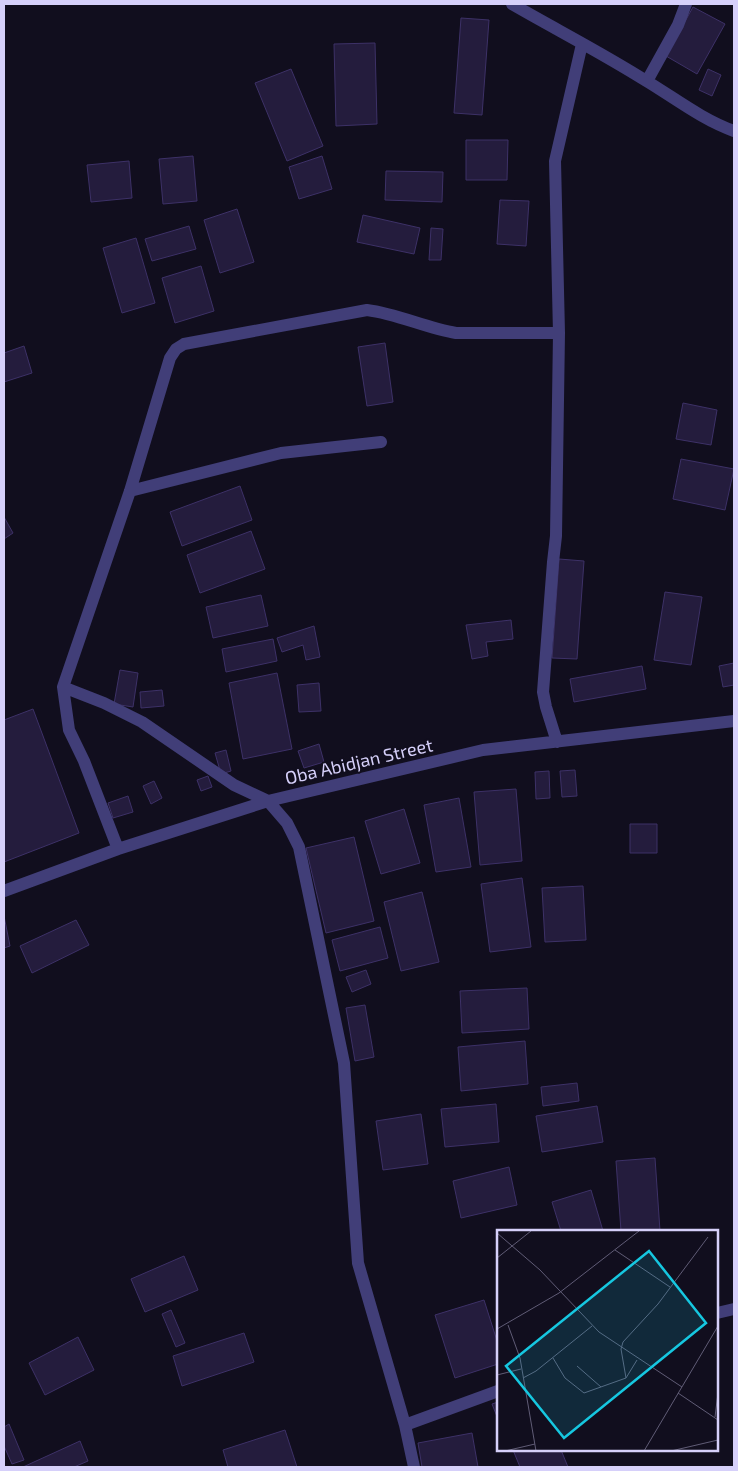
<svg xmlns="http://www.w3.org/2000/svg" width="738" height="1471" font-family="'Exo 2',sans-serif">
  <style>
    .building { fill: #241c3d; stroke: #3d3167 }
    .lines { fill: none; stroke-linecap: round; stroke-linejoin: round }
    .street { stroke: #413e78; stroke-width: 12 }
    .labels { text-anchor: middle; stroke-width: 4; stroke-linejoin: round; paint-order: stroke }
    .street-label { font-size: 18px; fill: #d6d0fa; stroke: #110e1e }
    .inset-road { fill: none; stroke: #605c76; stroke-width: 1 }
    .view { fill: #16c7e0; fill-opacity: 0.15; stroke: #16c7e0; stroke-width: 2.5 }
    .inset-edge { fill: none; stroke: #d6d0fa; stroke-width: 2.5 }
  </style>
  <rect width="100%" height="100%" fill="#110e1e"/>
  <path class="building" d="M693,7L725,24L697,74L666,56Z
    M461,18L489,20L482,115L454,113Z
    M375,43L377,124L336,126L334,44Z
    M291,69L323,146L287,161L255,83Z
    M708,69L721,75L712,96L699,90Z
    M466,140H508L507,180H466Z
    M193,156L197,201L163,204L159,159Z
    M322,156L332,189L299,199L289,167Z
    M129,161L132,198L91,202L87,165Z
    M386,171L443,172L442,202L385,200Z
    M500,200L529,201L526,246L497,244Z
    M237,209L254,262L220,273L204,220Z
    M363,215L420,228L414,254L357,242Z
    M189,226L196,249L152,261L145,239Z
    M431,228L443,229L441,260H429Z
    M136,238L155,303L122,313L103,248Z
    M201,266L214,311L175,323L162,278Z
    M385,343L393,402L367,406L358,347Z
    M24,346L32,373L4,382V353Z
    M683,403L717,410L711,445L676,439Z
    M681,459L734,469L725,510L673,499Z
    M240,486L252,520L182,546L170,512Z
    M4,517L13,533L4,539Z
    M251,531L265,569L200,593L187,555Z
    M559,559L584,561L577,659L552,658Z
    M665,592L702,597L691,665L654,660Z
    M261,595L268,626L213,638L206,607Z
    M511,620L513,639L486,642L488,656L472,659L466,625Z
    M314,626L320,657L306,660L303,645L282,652L277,638Z
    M273,639L277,661L226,672L222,649Z
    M734,663V685L723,687L719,666Z
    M642,666L646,689L574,702L570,679Z
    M120,670L138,673L133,707L114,704Z
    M277,673L292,749L243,759L229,683Z
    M319,683L321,711L299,712L297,685Z
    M162,690L164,706L141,708L140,692Z
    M33,709L79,833L4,862V720Z
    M319,744L324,762L304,768L298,751Z
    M226,750L231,771L221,774L215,753Z
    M575,770L577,796L562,797L560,771Z
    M549,771L550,798L536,799L535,772Z
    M208,776L212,787L201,791L197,780Z
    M154,781L162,798L151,804L143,786Z
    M516,789L522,861L480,865L474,792Z
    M128,796L133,812L113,818L108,803Z
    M459,798L471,867L436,872L424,805Z
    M404,809L420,863L381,874L365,821Z
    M630,824H657V853H630Z
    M354,837L374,921L326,933L306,848Z
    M522,878L531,947L490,952L481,884Z
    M583,886L586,940L545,942L542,888Z
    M422,892L439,962L401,971L384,902Z
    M4,916L10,946L4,948Z
    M76,920L89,945L32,973L20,946Z
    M380,927L388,958L340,971L332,940Z
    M366,970L371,984L352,992L346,977Z
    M527,988L529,1029L462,1033L460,991Z
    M365,1005L374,1057L355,1061L346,1008Z
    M525,1041L528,1084L461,1091L458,1047Z
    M577,1083L579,1101L543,1106L541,1087Z
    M496,1104L499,1142L445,1147L441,1109Z
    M597,1106L603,1142L542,1152L536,1116Z
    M421,1114L428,1164L383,1170L376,1121Z
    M655,1158L660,1231H621L616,1161Z
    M509,1167L517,1205L461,1218L453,1181Z
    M591,1190L603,1231H561L552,1202Z
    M184,1256L198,1290L145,1312L131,1279Z
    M484,1300L498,1344V1364L455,1378L435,1315Z
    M171,1310L185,1343L176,1347L162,1314Z
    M244,1333L254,1362L182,1386L173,1356Z
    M78,1337L94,1370L45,1395L29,1363Z
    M498,1402V1419L492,1404Z
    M9,1424L24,1460L12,1464L4,1446V1427Z
    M285,1430L297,1467H228L223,1450Z
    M472,1433L478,1467H422L418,1443Z
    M80,1441L88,1461L74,1467H23Z
    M513,1450H561L568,1467H520Z"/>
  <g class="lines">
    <path class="street" d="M512,4C557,30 604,54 648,82C676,99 703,120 734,131
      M647,81L678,25L686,4
      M130,491L281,453L381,442
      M63,687L104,703L142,722L234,785L268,801L287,823L299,847L344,1063L358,1263L405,1425L414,1467
      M557,742L546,707L543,692L553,562L556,536L559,333L555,161L582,44
      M118,849L84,761L69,730L63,687L130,491L170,358L176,349L184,344L367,310C398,314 426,328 456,333H559
      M4,891L118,849L268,801L483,750L734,721
      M717,1313L734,1309
      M405,1425L498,1391"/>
  </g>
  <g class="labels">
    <g class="street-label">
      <text transform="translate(359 762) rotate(-13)" y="6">Oba Abidjan Street</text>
    </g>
  </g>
  <g transform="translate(497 1230)">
    <rect width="221" height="221" fill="#110e1e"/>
    <path class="inset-road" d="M0,3L43,40L102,102L185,157M118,20L173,57M0,28L34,1M11,95L23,128L39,221M0,99L62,63L142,1M56,128L68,148L87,163L129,148L140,130M80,136L104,157M0,145L24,139M26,148L39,141L95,96M129,148L124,119L126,112L161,74L211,7M181,163L221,190M218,187L221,163M8,221L38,214M147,221L221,96M174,221L221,210"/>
    <path class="view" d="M152,21L209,93L67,208L9,136Z"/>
    <rect width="221" height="221" class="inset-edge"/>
  </g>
  <rect width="738" height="1471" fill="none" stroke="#d6d0fa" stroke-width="10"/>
</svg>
